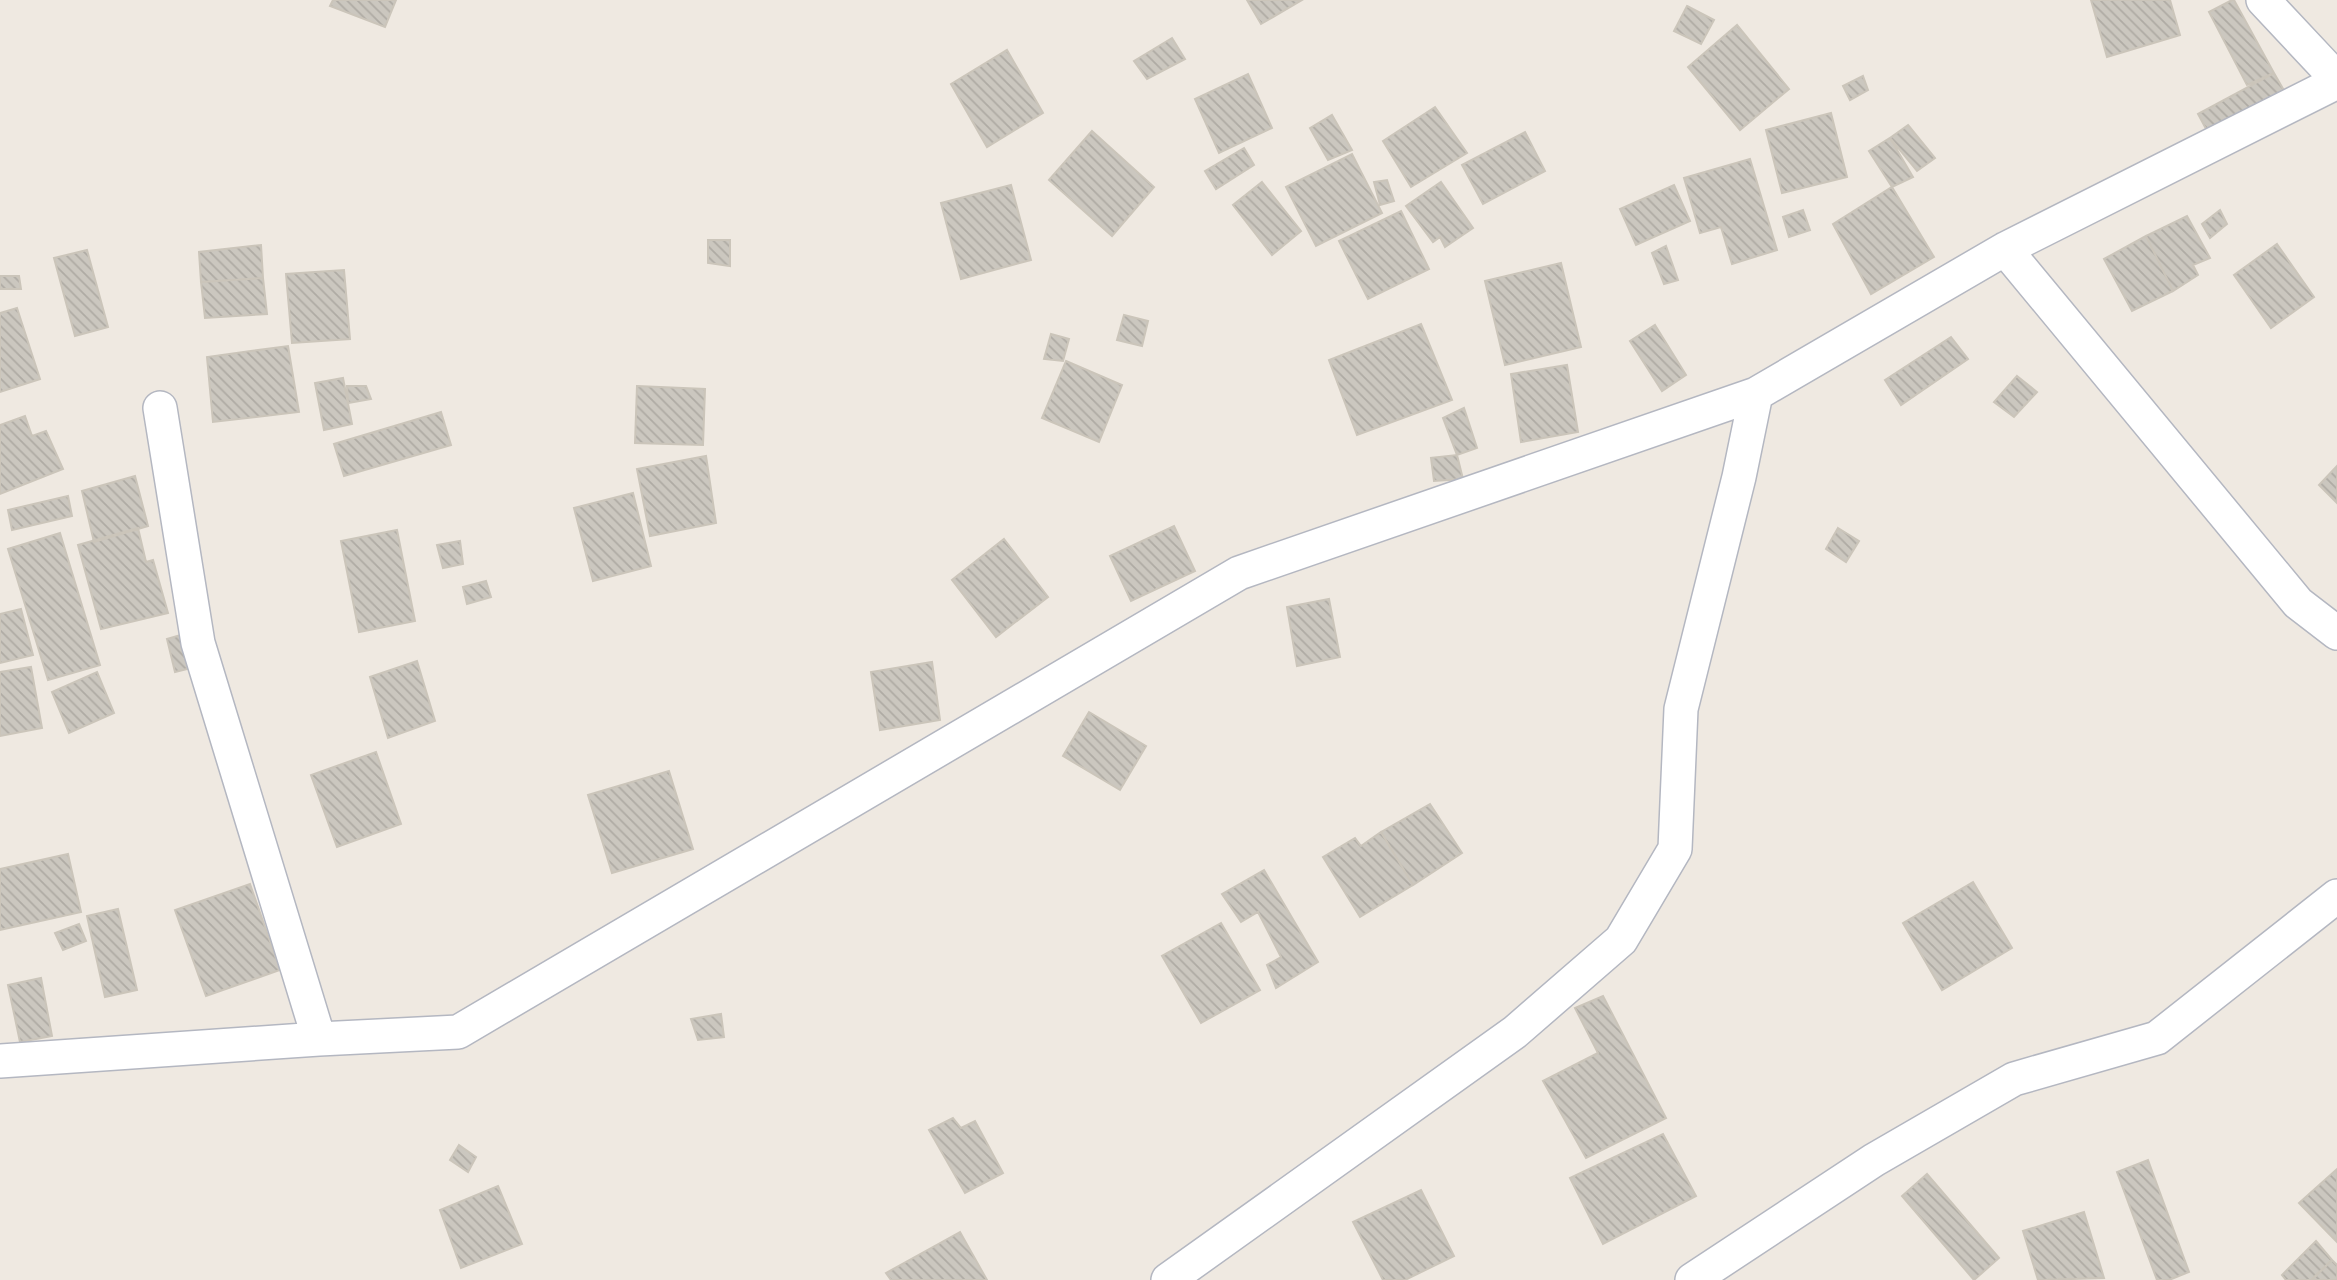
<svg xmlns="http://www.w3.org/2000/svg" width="2337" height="1280" font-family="'PT Sans Narrow',sans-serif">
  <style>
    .building { fill: url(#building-back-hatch); stroke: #cbc5ba; stroke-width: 2 }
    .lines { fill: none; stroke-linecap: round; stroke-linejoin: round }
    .minor-casing { stroke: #b4b7c1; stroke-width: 36 }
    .minor { stroke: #fff; stroke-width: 33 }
  </style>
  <defs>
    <pattern id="building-back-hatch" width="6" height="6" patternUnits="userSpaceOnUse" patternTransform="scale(1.75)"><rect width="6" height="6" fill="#cbc7bf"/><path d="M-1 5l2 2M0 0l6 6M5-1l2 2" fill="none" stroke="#afaba4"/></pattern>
  </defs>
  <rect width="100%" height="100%" fill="#efe9e1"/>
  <path class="building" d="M333,0H396L385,27L330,6Z
    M1247,0H1302L1261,24Z
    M2091,0H2170L2180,35L2107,57Z
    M2232,0H2234L2274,73L2247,85L2209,12Z
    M1687,6L1714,20L1701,44L1674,31Z
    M1737,25L1789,89L1740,130L1688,67Z
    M1172,38L1185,59L1147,79L1134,61Z
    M1007,50L1043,113L987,147L951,84Z
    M2274,73L2290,101L2213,142L2198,114Z
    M1248,74L1272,128L1219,153L1195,99Z
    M1863,76L1868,90L1850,100L1843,86Z
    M1435,107L1467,153L1411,187L1383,141Z
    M1831,113L1847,177L1782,193L1766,130Z
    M1332,115L1352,150L1328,160L1310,128Z
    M1908,125L1935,158L1917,171L1890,138Z
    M1092,131L1154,187L1112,236L1049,180Z
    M1525,132L1545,171L1483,204L1462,165Z
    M1890,138L1913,177L1892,187L1869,151Z
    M1244,148L1254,165L1216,189L1205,171Z
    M1352,154L1382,213L1316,246L1286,187Z
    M1750,159L1777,250L1732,264L1721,227L1700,233L1684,178Z
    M1387,180L1394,201L1380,205L1374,182Z
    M1262,182L1301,231L1272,255L1233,205Z
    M1441,182L1473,228L1445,247L1440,237L1433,242L1406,206Z
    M1011,185L1031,260L961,279L941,203Z
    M1674,185L1690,221L1636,245L1620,209Z
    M1892,187L1934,257L1871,294L1833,224Z
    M1803,210L1810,230L1789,237L1783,217Z
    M2220,210L2227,224L2210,238L2202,224Z
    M1401,211L1429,269L1368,299L1339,241Z
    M2187,216L2210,258L2193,265L2198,275L2173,291L2146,236Z
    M2146,236L2173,291L2132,311L2104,259Z
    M708,240H730V266L708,263Z
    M2277,244L2314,297L2271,328L2234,275Z
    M261,245L263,278L201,282L199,252Z
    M1666,246L1678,280L1664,284L1652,253Z
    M87,250L108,327L75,336L54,258Z
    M1561,263L1581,347L1505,365L1485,281Z
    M344,270L350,339L292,343L286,274Z
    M0,276H19L21,289H0Z
    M263,278L267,314L205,318L201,282Z
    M17,308L40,379L0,392V313Z
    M1124,315L1148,321L1142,346L1117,340Z
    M1421,324L1452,400L1357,435L1329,360Z
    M1655,325L1686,375L1662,391L1630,341Z
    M1051,334L1069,339L1063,361L1044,359Z
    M1951,337L1968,359L1901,405L1885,380Z
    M288,346L299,412L213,422L207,357Z
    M1066,361L1122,385L1099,442L1042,418Z
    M1567,365L1578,432L1521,442L1511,374Z
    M2017,376L2037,392L2014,417L1994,402Z
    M343,378L352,424L324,430L315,383Z
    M347,386H366L371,399L348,403Z
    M637,386L705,389L703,445L635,443Z
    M1464,408L1477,448L1457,455L1443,418Z
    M441,412L451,445L344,476L334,444Z
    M25,416L32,436L46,431L63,469L0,494V425Z
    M1457,455L1463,479L1434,481L1431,458Z
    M706,456L716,523L650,536L637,469Z
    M2337,466V503L2319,485Z
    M135,476L148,526L94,542L82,491Z
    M633,493L651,566L593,581L574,508Z
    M68,496L72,516L12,530L8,510Z
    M1174,526L1195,571L1131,601L1110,556Z
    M138,528L146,562L153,560L168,613L101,629L78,545Z
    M1838,528L1859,541L1846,562L1826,549Z
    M397,530L415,621L359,632L341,541Z
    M60,533L100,665L48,680L8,549Z
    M1004,539L1048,597L996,637L952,580Z
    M460,541L463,564L443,568L437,545Z
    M486,581L491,597L467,604L463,587Z
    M1329,599L1340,657L1297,666L1287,607Z
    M21,609L33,655L0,663V614Z
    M191,632L199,666L175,672L167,639Z
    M417,661L435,721L388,738L370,677Z
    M932,662L940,720L880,730L871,672Z
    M31,667L42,728L0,736V672Z
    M97,672L114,713L69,733L52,692Z
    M1089,712L1146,746L1120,790L1063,756Z
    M376,752L401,824L337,847L311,775Z
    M669,771L693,849L612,873L588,795Z
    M1430,804L1462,853L1413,885L1381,832Z
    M1381,832L1413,885L1360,917L1323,857L1355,838L1361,846Z
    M68,854L81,912L0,930V869Z
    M1264,870L1318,962L1276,988L1267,965L1281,957L1258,912L1241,922L1222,894Z
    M1973,882L2012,948L1942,990L1903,923Z
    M250,884L280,970L206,996L175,910Z
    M118,909L137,990L105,997L87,916Z
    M1221,923L1260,990L1201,1023L1162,956Z
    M79,924L86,941L63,950L55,933Z
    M41,978L52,1036L20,1042L8,985Z
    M1603,996L1666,1118L1586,1158L1543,1081L1598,1053L1575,1008Z
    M721,1014L724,1037L698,1040L691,1019Z
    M953,1118L961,1128L975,1121L1003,1173L965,1193L929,1130Z
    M1663,1134L1696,1196L1603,1244L1570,1178Z
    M459,1145L476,1157L468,1172L450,1160Z
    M2148,1160L2189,1272L2169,1280H2157L2117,1172Z
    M2337,1169V1242L2299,1203Z
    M1927,1174L1999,1258L1974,1280L1902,1196Z
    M498,1186L522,1244L461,1268L440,1210Z
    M1421,1190L1454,1256L1405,1280H1383L1353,1222Z
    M2084,1212L2104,1278L2038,1280L2023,1231Z
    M960,1232L987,1280H891L886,1273Z
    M2316,1241L2332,1260L2312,1280H2286L2282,1275Z
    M2332,1260L2337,1265V1280H2311Z"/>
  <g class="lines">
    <defs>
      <path id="minor" d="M2263,0L2337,79
        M2005,249L2298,603L2337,633
        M160,408L198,643L319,1039
        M0,1061L319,1039L458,1032L1239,573L1756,394L2005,249L2337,82
        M1168,1280L1515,1032L1621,940L1675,849L1681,709L1739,477L1756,394
        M1692,1280L1874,1160L2014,1079L2157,1038L2337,896"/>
    </defs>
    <use href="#minor" class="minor-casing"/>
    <use href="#minor" class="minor"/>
  </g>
</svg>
